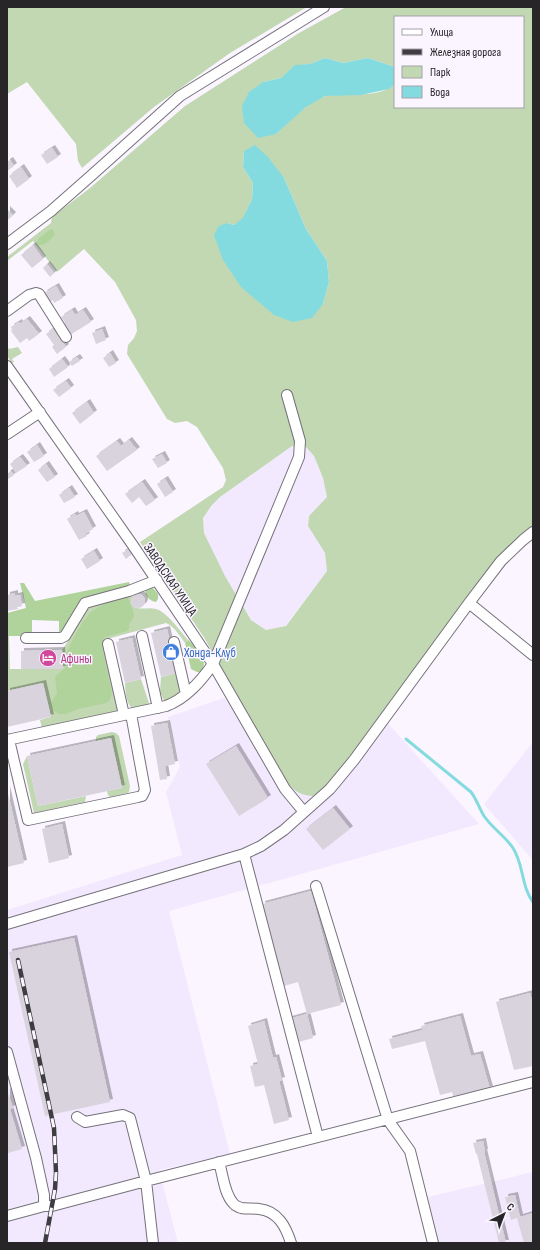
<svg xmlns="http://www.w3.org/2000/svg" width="540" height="1250" font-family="'Sofia Sans Condensed',sans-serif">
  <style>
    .industrial { fill: #f2e9fe }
    .green { fill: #c1d8b3; fill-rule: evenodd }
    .forest { fill: #b0d39b }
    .water { fill: #84dbdf }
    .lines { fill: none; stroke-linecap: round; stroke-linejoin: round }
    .stream { stroke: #84dbdf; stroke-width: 3 }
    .building { fill: #d8d3dc; filter: url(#shadow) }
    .minor-casing { stroke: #76717a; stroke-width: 12 }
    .minor { stroke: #fff; stroke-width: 10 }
    .rail-casing { stroke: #3f3d41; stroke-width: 4.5 }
    .rail { stroke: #faf5ff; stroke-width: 3; stroke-dasharray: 9; stroke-linecap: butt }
    .labels { text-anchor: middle; stroke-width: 3; stroke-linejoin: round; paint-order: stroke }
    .street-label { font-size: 13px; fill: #272528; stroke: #faf5ff }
    .shop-label { font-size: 13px; fill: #366cbe; stroke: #faf5ff; text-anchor: start }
    .hotel-label { font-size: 13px; fill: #b23c85; stroke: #faf5ff; text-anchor: start }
  </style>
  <defs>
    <filter id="shadow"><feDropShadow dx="3" dy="-3" stdDeviation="0" flood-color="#0004"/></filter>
  </defs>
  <rect width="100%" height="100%" fill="#faf5ff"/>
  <path class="industrial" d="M292,446L306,447L314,456L323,478L327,497L309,516L308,526L325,553L327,571L285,626L266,630L251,620L225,576L204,533L203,518L212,505L220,497Z
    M280,679L363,696L479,824L169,911L230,1154L159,1170L178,1243H7V910L182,855L166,792L180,767L168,717Z
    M533,742V860L484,804Z
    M533,1172V1243H437L428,1197Z"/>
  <path class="green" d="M7,7H307L230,53L154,107L82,168L78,161L76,144L27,82L7,94Z
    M346,7H533V527L387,710L327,786L313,796C296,795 290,787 280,773L205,639L140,542L223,487L226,480L223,468L197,427L187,421L175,423L167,419L127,354L128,345L134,338L137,331L136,320L115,282L84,249L57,272L33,241L7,261V257L51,223L52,217L90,188L185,106L299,33ZM395,17H523V107H395V84C376,100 347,92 326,96C310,100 288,123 276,134L263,82L281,78L295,66L310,64L325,58L343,63L368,58L395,67ZM244,151L284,178L306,229L327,261L329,282L323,304L227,223L234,225L243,219L252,199L253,183L243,167ZM292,446L306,447L314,456L323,478L327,497L309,516L308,526L325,553L327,571L286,626L266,630L251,620L225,576L204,533L203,518L212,505L220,497Z
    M7,346L9,349L18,347L22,353L12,359L14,362L12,363L7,356Z
    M133,593L134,595L132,597L131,602C134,613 147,606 156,609C167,612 180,631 188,640L185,643C180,636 175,627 166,623C146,628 127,634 107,639L117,707V711L42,728L40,720L51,717L43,683L7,691V636H9L10,669H62V650C72,638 78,617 89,608C94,603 125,595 133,593Z
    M177,673L180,693L178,697L164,701L160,691L161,677Z
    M141,679L149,703L148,706L133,709C125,702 126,693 125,683Z
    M112,732L116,733L119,736L130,786L129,792L127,793L110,797L108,795L107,791L122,788L111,738L96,741V737L98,735Z
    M27,756L38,806L86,796L85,802L34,813L23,764Z"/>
  <path class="forest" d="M51,229L53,230L55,234C52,239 45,246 39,245L37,242L38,239Z
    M129,582L130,585L128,588L83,600L64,633L59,635V621L32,620V632H38L37,636H7V613L26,608L20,583H24L35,601Z
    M150,588H153L158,594V599L156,602C150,601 146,597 145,591Z
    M122,597H127C129,600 130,602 131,606C135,614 135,617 129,624V628L127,631L105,637L104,640L102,647L112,694L109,701L106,703L78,709L66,714H59L54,711L51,704L52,701L57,693L55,677C58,673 63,671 65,668C68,662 65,655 68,649C74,638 84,616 94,610C102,604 113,601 122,597Z
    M188,640C192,642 204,658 204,663C204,667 202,669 200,672H197L191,669L185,643Z"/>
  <path class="water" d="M325,58L343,63L368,58L395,67V84L389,89L361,95L325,96L306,107L276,134L258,138L244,123L242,106L249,92L263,82L281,78L295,65L310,64Z
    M255,145L268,157L284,178L306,229L327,261L329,282L323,304L312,318L293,322L274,315L241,287L223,260L214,235L219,226L227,223L234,225L243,218L252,199L253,183L243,167L244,151Z"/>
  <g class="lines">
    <path class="stream" d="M406,739L471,792C477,800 479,808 484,816C492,828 505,836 513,848C524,865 521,886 533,902"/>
  </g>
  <path class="building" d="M52,148L58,157L47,164L41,155Z
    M10,160L14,166L7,171V162Z
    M21,167L29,179L17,188L9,176Z
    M7,209L13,215L7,221Z
    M33,245L43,259L32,268L21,255Z
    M47,264L54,273L50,277L43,268Z
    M56,286L63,298L54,303L53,300L50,302L44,293Z
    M72,310L75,315L83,310L91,322L70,335L63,324L65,323L61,317Z
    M27,319L39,334L29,341L27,338L20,343L11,331L12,330L11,327L19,322L20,324Z
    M53,329L66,347L57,354L52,347L54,345L46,334Z
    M102,329L106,340L96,344L92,333Z
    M110,353L116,363L109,367L103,358Z
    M77,357L80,361L72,366L69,362Z
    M62,359L68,367L54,377L49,369Z
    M66,381L71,388L59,397L53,390Z
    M87,402L94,413L80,424L72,413Z
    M129,440L137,450L107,471L96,456L117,441L121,446Z
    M37,445L44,456L34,462L27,452Z
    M162,454L167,463L158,468L152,459Z
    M20,457L27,466L16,473L10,464Z
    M46,464L55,477L47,482L38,470Z
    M11,471L14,475L8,479L7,474Z
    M165,479L173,492L165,497L157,484Z
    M142,482L155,500L146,506L139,497L132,503L125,494Z
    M69,488L75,497L64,503L59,495Z
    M84,512L93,529L85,534L87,536L79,540L67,519L75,514L76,516Z
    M129,549L132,554L126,559L122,553Z
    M94,551L100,561L87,569L81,559Z
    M15,593V596L20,595L22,606L17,607L18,609L7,611V595Z
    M131 601a7 7 0 1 1 14 0a7 7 0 1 1-14 0Z
    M167,629L177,673L161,677L151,633Z
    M132,638L141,679L125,683L116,642Z
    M62,650L63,669H21V651Z
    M43,683L51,717L7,727V691Z
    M167,723L175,764L165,766L167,779L160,780L151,726Z
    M111,738L122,788L38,806L27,756Z
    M236,746L268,798L239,816L206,764Z
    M7,789L24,863L7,867Z
    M333,808L350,829L323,850L306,829Z
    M62,824L69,858L49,863L42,829Z
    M311,891L341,1005L307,1014L298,982L284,986L262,904Z
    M74,938L110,1102L45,1116L9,952Z
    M530,993L533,1005V1066L514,1070L496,1002Z
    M307,1014L313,1038L295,1043L289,1019Z
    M460,1016L471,1056L480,1054L490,1089L454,1099L452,1092L440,1095L425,1041L392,1049L389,1039L423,1030L421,1026Z
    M264,1021L273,1058L276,1057L282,1080L279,1081L289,1120L274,1124L264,1085L255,1087L250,1066L258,1064L248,1026Z
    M7,1090L13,1108L10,1109L22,1149L8,1153L7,1149Z
    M483,1141L485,1152H484L506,1243H499L477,1154H476L473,1143Z
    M515,1195L520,1217L533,1213V1243H524L517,1218L511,1220L505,1197Z"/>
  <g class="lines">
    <defs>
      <path id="minor" d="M7,244L51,211L93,174L180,96L324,7
        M7,311L29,295L36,293L39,294L66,337
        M7,366L132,544L213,664L285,789L304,812
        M7,434L40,412
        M469,603L533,655
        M142,636L158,708
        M26,638H61L65,636L85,603L129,591L157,580
        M174,642L186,694
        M108,644L124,715
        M7,740L166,706C186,699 201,681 213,664L299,457L300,441L287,395
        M9,740L28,820L138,797L142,796L145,790L131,714
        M244,854L318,1137
        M316,886L388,1120L410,1151L433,1243
        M7,924L244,854L261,846L284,830L330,789L354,760L469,603L501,561L523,540L533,532
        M7,1052L36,1158L44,1195V1206
        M77,1117L85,1122L123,1115L130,1118L146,1181L153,1243
        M219,1162C223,1175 224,1193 233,1203C235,1206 237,1206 241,1208C247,1209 253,1208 259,1209C278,1211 286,1227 291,1243
        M7,1216L44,1206H52L146,1181L533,1082"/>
    </defs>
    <use href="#minor" class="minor-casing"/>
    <use href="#minor" class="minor"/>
    <defs>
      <path id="rail" d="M18,960L54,1128L56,1173L55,1189L45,1243"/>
    </defs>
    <use href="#rail" class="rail-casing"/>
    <use href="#rail" class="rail"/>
  </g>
  <defs>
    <symbol id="shop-disc" viewBox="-11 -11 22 22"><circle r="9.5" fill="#3f7fe0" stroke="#faf5ff"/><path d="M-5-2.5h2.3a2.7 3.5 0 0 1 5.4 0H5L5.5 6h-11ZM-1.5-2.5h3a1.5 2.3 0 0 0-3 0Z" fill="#fff"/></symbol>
    <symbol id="hotel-disc" viewBox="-11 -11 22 22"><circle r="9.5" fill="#d1479c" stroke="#faf5ff"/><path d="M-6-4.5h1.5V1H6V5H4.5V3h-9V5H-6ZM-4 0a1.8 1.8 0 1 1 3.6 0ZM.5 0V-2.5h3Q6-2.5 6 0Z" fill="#fff"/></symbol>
  </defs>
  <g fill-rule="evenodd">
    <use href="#shop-disc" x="161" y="642" width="20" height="20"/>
    <use href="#hotel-disc" x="38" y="648" width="20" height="20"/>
  </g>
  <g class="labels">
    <g class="street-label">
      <text transform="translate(171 579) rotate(56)" y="5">ЗАВОДСКАЯ УЛИЦА</text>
    </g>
    <g class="shop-label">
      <text x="184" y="657">Хонда-Клуб</text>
    </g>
    <g class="hotel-label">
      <text x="61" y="663">Афины</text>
    </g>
  </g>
  <rect width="540" height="1250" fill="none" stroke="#272528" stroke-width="16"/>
  <rect x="394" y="16" width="130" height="92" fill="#faf5ff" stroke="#a6a2a9"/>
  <rect x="402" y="29" width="20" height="6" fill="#ffffff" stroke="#a6a2a9"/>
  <text x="430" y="36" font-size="12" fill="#272528">Улица</text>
  <rect x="402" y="49" width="20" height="6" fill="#3f3d41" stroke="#a6a2a9"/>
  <text x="430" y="56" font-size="12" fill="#272528">Железная дорога</text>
  <rect x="402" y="66" width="20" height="12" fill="#c1d8b3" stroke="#a6a2a9"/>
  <text x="430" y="76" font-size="12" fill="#272528">Парк</text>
  <rect x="402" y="86" width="20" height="12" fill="#84dbdf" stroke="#a6a2a9"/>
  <text x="430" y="96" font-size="12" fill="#272528">Вода</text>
  <g transform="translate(504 1214) rotate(42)" stroke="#faf5ff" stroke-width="3" paint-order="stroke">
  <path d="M0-3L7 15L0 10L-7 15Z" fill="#272528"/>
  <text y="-6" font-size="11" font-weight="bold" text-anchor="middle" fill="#272528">С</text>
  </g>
</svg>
